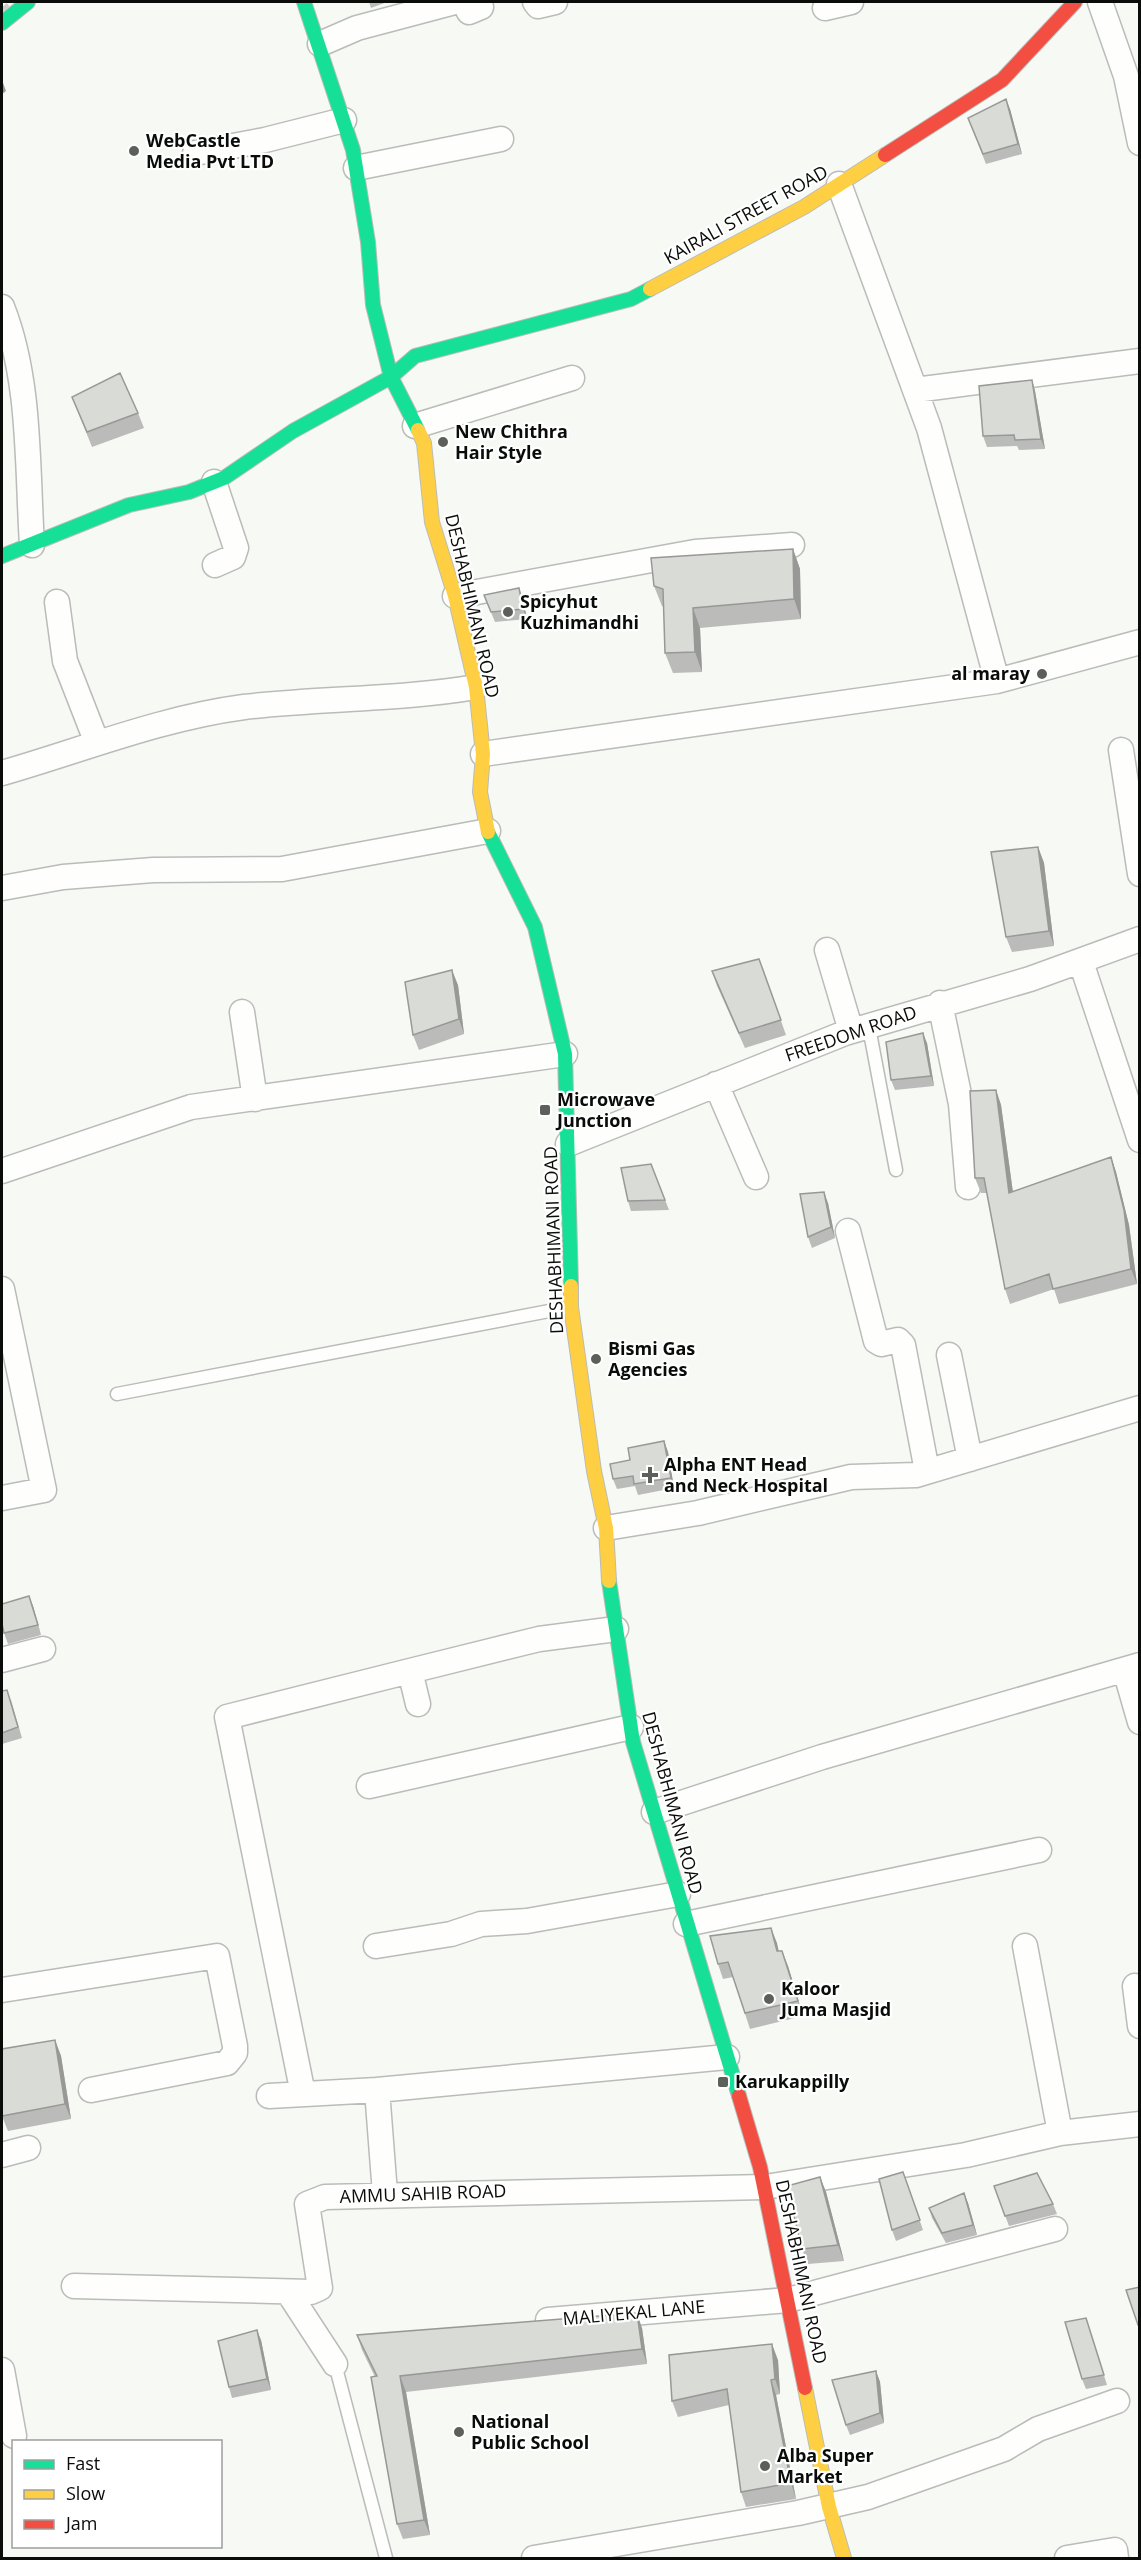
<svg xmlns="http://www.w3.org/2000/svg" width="1141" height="2560" font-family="'Open Sans',sans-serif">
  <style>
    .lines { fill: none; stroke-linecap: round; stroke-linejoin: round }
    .lane-casing { stroke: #babcb9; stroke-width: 15 }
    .street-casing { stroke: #babcb9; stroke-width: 27 }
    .fast-casing { stroke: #babcb9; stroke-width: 16 }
    .slow-casing { stroke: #babcb9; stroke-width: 16 }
    .jam-casing { stroke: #babcb9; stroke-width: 16 }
    .lane { stroke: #fefefd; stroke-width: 12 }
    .street { stroke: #fefefd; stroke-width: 24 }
    .fast { stroke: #16e098; stroke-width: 14 }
    .slow { stroke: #ffcf43; stroke-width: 14 }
    .jam { stroke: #f24e42; stroke-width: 14 }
    .rail { stroke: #cdcecd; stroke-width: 4.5; stroke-dasharray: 8 8; stroke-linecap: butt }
    .wall { fill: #bbbcb9 }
    .shaded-wall { fill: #989996 }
    .building { fill: #d9dbd7; stroke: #989996; stroke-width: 1.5 }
    .poi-dot { fill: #5d5f5b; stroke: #fff; stroke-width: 2 }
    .labels { text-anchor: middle; stroke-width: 4.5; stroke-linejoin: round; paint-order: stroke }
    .poi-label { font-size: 18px; font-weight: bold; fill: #0a0c09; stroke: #fff; text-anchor: start }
    .street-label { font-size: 18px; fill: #0a0c09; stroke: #fff }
  </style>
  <rect width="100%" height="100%" fill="#f6f9f4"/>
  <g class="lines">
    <defs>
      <path id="lane" d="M861,1028L871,1038L896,1170
        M117,1394L570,1307
        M335,2364L386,2558"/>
      <path id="street" d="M464,2L469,12L481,7
        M535,2L538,6L555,2
        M1100,2L1126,76L1140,143
        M825,8L851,2
        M320,44L357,28L455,2
        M195,153L265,140L344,120
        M356,168L501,139
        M839,184L929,428L997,681
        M2,307C31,380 27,467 32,545
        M915,390L1140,361
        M415,426L572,378
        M214,482L236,548L233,557L215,565
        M455,596L695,552L792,545
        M57,602L65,661L97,743
        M1121,750L1140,874
        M483,754L997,681L1140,642
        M2,773C82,750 161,718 244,707C321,698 399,700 476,687
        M2,888L63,877L153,870L282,869L488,831
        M827,950L851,1031
        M1081,962L1140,1140
        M940,1003L961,1104L968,1187
        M242,1012L255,1099
        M716,1084L756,1177
        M568,1144L845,1033L1030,979L1140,939
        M2,1171L191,1107L565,1054
        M848,1231L876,1341L881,1344L898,1340L903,1345L927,1471
        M2,1289L44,1490L2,1498
        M949,1355L970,1459
        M606,1528L698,1513L851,1477L916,1475L1140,1408
        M2,1660L43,1649
        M1125,1670L1140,1722
        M410,1671L539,1639L616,1629
        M369,1786L631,1727
        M654,1812L822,1757L1140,1665
        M686,1924L1039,1850
        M376,1946L451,1934L481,1924L527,1921L678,1894
        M1025,1946L1060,2133
        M1135,1986L1140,2026
        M2,1990L217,1956L235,2046V2053L227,2063L91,2090
        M377,2090L727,2057
        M303,2094L227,1717L410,1671L418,1704
        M269,2096L377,2090L385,2194
        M2,2155L28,2148
        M74,2286L311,2292L320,2288L307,2204L325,2197L765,2187L966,2155L1060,2133L1140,2124
        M288,2292L335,2364
        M548,2320L788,2300L1055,2229
        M2,2370L14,2436
        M534,2558L798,2513L868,2497L1004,2449L1038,2429L1117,2401
        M1067,2558L1115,2550L1116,2558"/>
      <path id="fast" d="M304,2L353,150L368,242L373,305L391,377L418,430
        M2,23L28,2
        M2,556L129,505L189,492L224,478L293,431L391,377L415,356L631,299L650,289
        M488,832L535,927L565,1054L571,1286
        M609,1581L633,1742L739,2096"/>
      <path id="slow" d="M650,289L804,207L885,155
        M418,430L424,443L432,522L455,596L476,687L483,754L480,792L488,832
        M571,1286V1307L594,1471L606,1528L609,1581
        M805,2388L829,2507L844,2558"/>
      <path id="jam" d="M885,155L1002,80L1075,2
        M739,2096L760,2167L805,2388"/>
    </defs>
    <use href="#lane" class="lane-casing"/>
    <use href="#street" class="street-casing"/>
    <use href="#fast" class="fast-casing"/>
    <use href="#slow" class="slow-casing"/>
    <use href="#jam" class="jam-casing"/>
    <use href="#lane" class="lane"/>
    <use href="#street" class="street"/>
    <use href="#fast" class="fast"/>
    <use href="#slow" class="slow"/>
    <use href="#jam" class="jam"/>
    <path class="rail" d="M2,10L12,2"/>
  </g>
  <path class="wall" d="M369,2H387L371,8Z
    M1010,109L1022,154L986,164L968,118Z
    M1032,380L1035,391L1045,449L1019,450L1017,446L987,447L983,436Z
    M72,397L138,413L144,428L92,447Z
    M793,549L800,569L801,619L700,628L702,672L673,673L665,653L664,607L662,606L654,586Z
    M484,595L523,599L527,619L495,622Z
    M1038,847L1044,863L1054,946L1012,952L1006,937Z
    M759,959L786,1035L745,1048L717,986L712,971Z
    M458,985L464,1034L419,1050L413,1035Z
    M927,1043L934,1086L895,1090L891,1080Z
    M996,1090L1001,1105L1013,1192L1111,1157L1116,1172L1129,1225L1137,1284L1059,1304L1054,1289L1010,1304L1005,1289L987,1193H981L975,1178Z
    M651,1164L669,1210L631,1211L628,1201Z
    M828,1203L835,1238L812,1248L808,1237Z
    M664,1441L668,1452L674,1488L638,1495L635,1486L617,1489L613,1479L630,1460Z
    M33,1606L41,1635L8,1644L4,1633Z
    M2,1691L11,1700L22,1738L2,1744Z
    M771,1928L778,1951L788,1966L803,2016L750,2029L733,1977L723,1979L718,1964Z
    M55,2040L61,2056L71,2119L8,2131L2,2116Z
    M903,2172L923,2230L896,2241L892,2230Z
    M820,2177L826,2192L844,2261L808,2264L802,2249Z
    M994,2186L1053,2204L1057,2214L1009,2226Z
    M964,2193L968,2203L977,2235L946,2243L932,2218L929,2208Z
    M1086,2318L1107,2385L1086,2389L1082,2379Z
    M642,2328L647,2364L406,2392L430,2535L403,2539L397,2524L375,2377L362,2350L357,2335Z
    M261,2340L271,2390L232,2398L229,2387Z
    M778,2360L780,2394L776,2395L796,2499L746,2507L741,2492L729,2405L678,2417L672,2401Z
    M876,2371L880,2382L884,2423L850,2435L846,2425Z"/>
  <path class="shaded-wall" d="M2,80L6,91L2,94Z
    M1006,99L1010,109L1022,154L1018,144Z
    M1032,380L1035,391L1045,449L1041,439Z
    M793,549L800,569L801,619L794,599Z
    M519,588L523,599L527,619L523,609Z
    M693,608L700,628L702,672L695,652Z
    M1038,847L1044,863L1054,946L1049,931Z
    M452,970L458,985L464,1034L459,1019Z
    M923,1033L927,1043L934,1086L931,1076Z
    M996,1090L1001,1105L1015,1208L1009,1193Z
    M1111,1157L1116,1172L1129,1225L1137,1284L1131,1269Z
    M824,1192L828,1203L835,1238L831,1227Z
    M664,1441L668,1452L674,1488L671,1478Z
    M29,1596L33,1606L41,1635L38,1625Z
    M771,1928L777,1943L782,1966L777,1951Z
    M782,1951L788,1966L803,2016L798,2001Z
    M55,2040L61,2056L71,2119L65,2104Z
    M820,2177L826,2192L844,2261L838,2245Z
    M964,2193L968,2203L977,2235L973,2225Z
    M637,2313L642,2328L647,2364L642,2349Z
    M257,2330L261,2340L271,2390L267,2379Z
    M772,2344L778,2360L780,2394L775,2379Z
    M876,2371L880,2382L884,2423L880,2413Z
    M400,2376L406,2392L430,2535L424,2520Z
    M771,2380L776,2395L796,2499L791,2483Z"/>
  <path class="building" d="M1006,99L1018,144L983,154L968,118Z
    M120,373L138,413L87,432L72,397Z
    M1032,380L1041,439L1015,440L1014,435L983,436L979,386Z
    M793,549L794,599L693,608L695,652L665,653L663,589L654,586L651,558Z
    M519,588L523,609L491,612L484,595Z
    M1038,847L1049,931L1006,937L991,852Z
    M759,959L781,1020L739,1033L712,971Z
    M452,970L459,1019L413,1035L405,982Z
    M923,1033L931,1076L891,1080L886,1042Z
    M996,1090L1009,1193L1111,1157L1124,1210L1131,1269L1053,1289L1049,1274L1005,1289L984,1178H975L970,1091Z
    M651,1164L665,1200L628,1201L621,1168Z
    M824,1192L831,1227L808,1237L800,1194Z
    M664,1441L671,1478L634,1484L633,1476L613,1479L610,1464L630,1460L628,1448Z
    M29,1596L38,1625L4,1633L2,1624V1604Z
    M7,1690L18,1727L2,1733V1691Z
    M771,1928L777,1951H782L798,2001L745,2013L728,1962L718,1964L710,1936Z
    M55,2040L65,2104L2,2116V2049Z
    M903,2172L920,2220L892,2230L879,2179Z
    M1037,2173L1053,2204L1005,2216L994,2186Z
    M820,2177L838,2245L802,2249L787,2186Z
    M964,2193L973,2225L942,2233L929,2208Z
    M1140,2287V2324L1138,2325L1126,2290Z
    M637,2313L642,2349L400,2376L424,2520L397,2524L371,2377L377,2376L357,2335Z
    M1086,2318L1104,2375L1082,2379L1065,2322Z
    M257,2330L267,2379L229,2387L218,2341Z
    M772,2344L775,2379L771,2380L791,2483L741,2492L727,2389L672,2401L669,2355Z
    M876,2371L880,2413L846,2425L832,2380Z"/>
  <g class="poi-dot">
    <circle cx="134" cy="151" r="6"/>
    <circle cx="443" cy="442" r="6"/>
    <circle cx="508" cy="612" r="6"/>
    <circle cx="1042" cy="674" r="6"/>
    <rect x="539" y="1104" width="12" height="12" rx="3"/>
    <circle cx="596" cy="1359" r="6"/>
    <path d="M647 1466h6v6h6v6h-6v6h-6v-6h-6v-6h6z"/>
    <circle cx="769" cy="1999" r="6"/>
    <rect x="717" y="2076" width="12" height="12" rx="3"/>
    <circle cx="459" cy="2432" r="6"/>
    <circle cx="765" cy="2466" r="6"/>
  </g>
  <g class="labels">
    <g class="poi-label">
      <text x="146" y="147">WebCastle<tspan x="146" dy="21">Media Pvt LTD</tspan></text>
      <text x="455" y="438">New Chithra<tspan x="455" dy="21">Hair Style</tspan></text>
      <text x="520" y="608">Spicyhut<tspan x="520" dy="21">Kuzhimandhi</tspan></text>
      <text x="1030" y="680" text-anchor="end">al maray</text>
      <text x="557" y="1106">Microwave<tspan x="557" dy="21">Junction</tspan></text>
      <text x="608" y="1355">Bismi Gas<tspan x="608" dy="21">Agencies</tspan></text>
      <text x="664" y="1471">Alpha ENT Head<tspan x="664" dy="21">and Neck Hospital</tspan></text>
      <text x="781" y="1995">Kaloor<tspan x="781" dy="21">Juma Masjid</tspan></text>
      <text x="735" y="2088">Karukappilly</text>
      <text x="471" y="2428">National<tspan x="471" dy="21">Public School</tspan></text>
      <text x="777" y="2462">Alba Super<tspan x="777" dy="21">Market</tspan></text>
    </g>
    <g class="street-label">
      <text transform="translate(746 215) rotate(-29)" y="6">KAIRALI STREET ROAD</text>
      <text transform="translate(472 606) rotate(77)" y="6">DESHABHIMANI ROAD</text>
      <text transform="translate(851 1034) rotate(-19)" y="6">FREEDOM ROAD</text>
      <text transform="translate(554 1240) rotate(-92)" y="6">DESHABHIMANI ROAD</text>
      <text transform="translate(672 1803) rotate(75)" y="6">DESHABHIMANI ROAD</text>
      <text transform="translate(423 2194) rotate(-2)" y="6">AMMU SAHIB ROAD</text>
      <text transform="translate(801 2272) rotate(78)" y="6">DESHABHIMANI ROAD</text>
      <text transform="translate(634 2313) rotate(-5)" y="6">MALIYEKAL LANE</text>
    </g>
  </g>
  <rect width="1141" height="2560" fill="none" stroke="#0a0c09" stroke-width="6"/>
  <rect x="12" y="2440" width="210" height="108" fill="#ffffff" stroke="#9d9e9d" stroke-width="1.5"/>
  <rect x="24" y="2460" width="30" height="9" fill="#16e098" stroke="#9d9e9d" stroke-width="1.5"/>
  <text x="66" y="2470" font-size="18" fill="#0a0c09">Fast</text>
  <rect x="24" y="2490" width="30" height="9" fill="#ffcf43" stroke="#9d9e9d" stroke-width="1.5"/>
  <text x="66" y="2500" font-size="18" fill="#0a0c09">Slow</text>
  <rect x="24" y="2520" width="30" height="9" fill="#f24e42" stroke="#9d9e9d" stroke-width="1.5"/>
  <text x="66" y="2530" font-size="18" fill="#0a0c09">Jam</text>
</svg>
